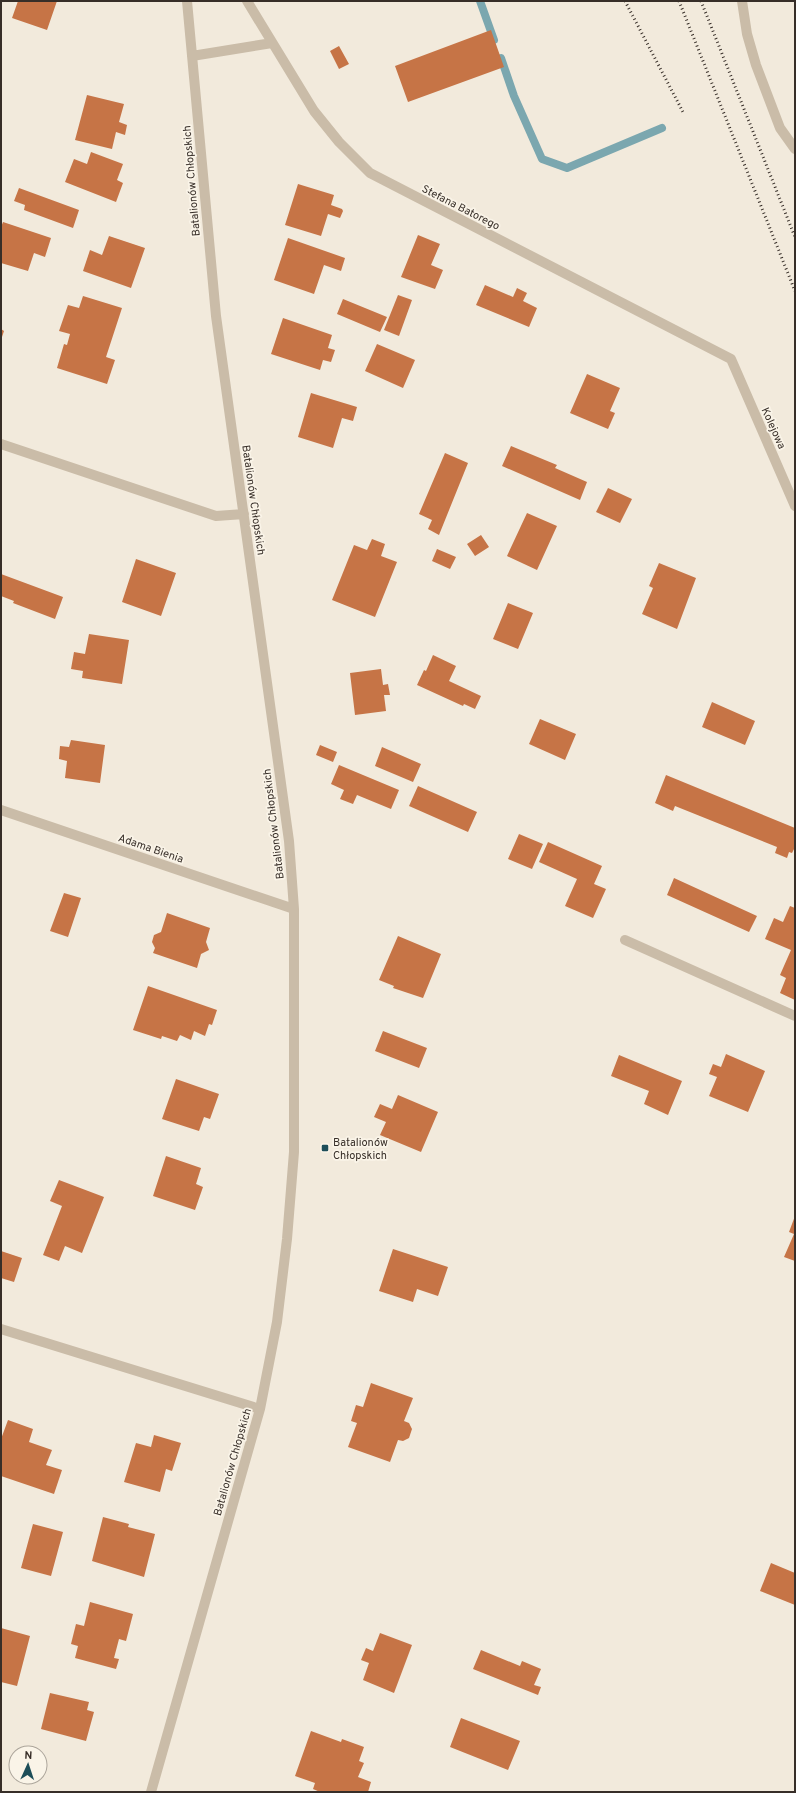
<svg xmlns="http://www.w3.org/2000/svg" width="796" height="1793" font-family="Overpass,sans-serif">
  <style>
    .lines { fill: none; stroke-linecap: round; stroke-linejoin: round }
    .stream { stroke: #7ba7af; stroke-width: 8 }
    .building { fill: #c67446 }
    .minor { stroke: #cabca8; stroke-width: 10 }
    .rail { stroke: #372e28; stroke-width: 3; stroke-dasharray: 1 3; stroke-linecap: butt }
    .poi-dot { fill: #1d4e59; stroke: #faf4e8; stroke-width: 1.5 }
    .labels { text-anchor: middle; stroke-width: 3.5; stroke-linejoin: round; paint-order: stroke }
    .street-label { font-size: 11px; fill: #372e28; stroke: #faf4e8 }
    .poi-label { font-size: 11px; fill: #372e28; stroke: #faf4e8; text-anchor: start }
  </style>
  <rect width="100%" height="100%" fill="#f2eadc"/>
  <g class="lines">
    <path class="stream" d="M480,1L494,40
      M501,58L514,96L542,159L567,168L662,128"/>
  </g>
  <path class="building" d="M18,1H57L47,30L12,18Z
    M491,30L504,67L408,102L395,66Z
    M339,46L349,64L339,69L330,51Z
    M87,95L124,104L119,122L127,125L125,135L116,132L112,149L75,140Z
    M91,152L123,164L117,180L123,183L116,202L65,182L74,159L87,164Z
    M298,184L334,195L331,205L342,209L343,211L340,218L328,214L321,236L285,225Z
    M19,188L79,210L73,228L24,210L25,205L14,201Z
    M3,222L51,238L45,257L34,253L28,271L1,263V227Z
    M418,235L440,244L431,265L443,270L435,289L401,277Z
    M109,236L145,248L131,288L83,271L90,250L102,255Z
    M288,238L345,258L341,271L324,265L314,294L274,280Z
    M485,285L513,297L517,288L527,293L523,301L537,308L529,327L476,305Z
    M398,295L412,300L399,336L384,330Z
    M83,296L122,308L106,357L115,360L107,384L57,368L64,344L67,345L70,334L59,331L68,305L79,308Z
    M343,299L387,317L380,332L337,314Z
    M283,318L332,335L328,348L335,350L331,362L323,360L320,370L271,354Z
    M1,329L4,331L1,340Z
    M377,344L415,360L403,388L365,371Z
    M587,374L620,388L610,411L615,413L608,429L570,413Z
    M311,393L357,407L353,421L342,418L333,448L298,437Z
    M511,446L557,465L555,468L587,482L580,500L502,466Z
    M445,453L468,463L439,535L428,529L432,520L419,514Z
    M608,488L632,499L620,523L596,512Z
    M527,513L557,526L537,570L507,556Z
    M481,535L489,547L475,556L467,544Z
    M372,539L385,544L381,556L397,562L375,617L332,600L354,545L367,550Z
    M437,549L456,557L450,569L432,561Z
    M136,559L176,573L161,616L122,602Z
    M659,563L696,578L677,629L642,614L653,588L649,586Z
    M1,574L63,597L55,619L13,603L14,601L1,596Z
    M508,603L533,613L518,649L493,639Z
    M89,634L129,640L122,684L82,678L83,671L71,669L74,652L85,654Z
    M433,655L456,666L449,681L481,696L475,709L464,704L463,706L417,685L424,670L426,671Z
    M381,669L383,685L388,684L390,695H384L386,711L355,715L350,673Z
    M712,702L755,721L745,745L702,727Z
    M540,719L576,734L565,760L529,744Z
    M71,740L105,745L100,783L65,778L67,761L59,759L60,746L69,747Z
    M320,745L337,752L333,762L316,755Z
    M382,747L421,764L413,782L375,766Z
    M339,765L399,790L391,809L357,795L353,804L340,799L344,790L331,784Z
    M666,775L795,828V847L792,853L789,852L787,858L775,853L777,847L675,806L673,811L655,803Z
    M418,786L477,812L468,832L409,806Z
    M519,834L543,844L532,869L508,859Z
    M548,842L602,866L594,884L606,889L593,918L565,906L577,879L539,862Z
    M674,878L757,916L749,932L667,895Z
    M64,893L81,898L68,937L50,931Z
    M790,906L795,908V1000L780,993L786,978L780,975L791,950L765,939L774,918L783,922Z
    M167,913L210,928L206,942L209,950L201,954L197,968L153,953L155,948L152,942L154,935L161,932Z
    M398,936L441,954L423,998L393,988L394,986L379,980Z
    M148,986L217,1010L212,1025L209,1024L205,1036L194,1031L191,1040L180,1035L177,1041L162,1036L161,1039L133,1030Z
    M383,1031L427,1048L419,1068L375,1051Z
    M726,1054L765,1071L748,1112L709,1096L717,1077L709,1074L713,1064L721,1067Z
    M619,1055L682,1081L668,1115L644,1104L649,1091L611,1076Z
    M176,1079L219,1094L210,1119L204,1117L199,1131L162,1119Z
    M398,1095L438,1112L421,1152L380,1135L386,1122L374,1117L380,1104L392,1109Z
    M166,1156L201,1168L196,1184L203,1187L195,1210L153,1196Z
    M59,1180L104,1197L82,1253L65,1246L59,1261L43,1255L62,1206L50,1201Z
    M795,1216V1261L784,1257L794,1234L789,1232Z
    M393,1249L448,1267L438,1296L417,1289L413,1302L379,1291Z
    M1,1251L22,1258L14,1282L1,1278Z
    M371,1383L413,1398L404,1421L409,1423L412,1429L409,1438L403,1441L398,1440L390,1462L348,1447L357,1423L351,1421L356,1405L363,1407Z
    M8,1420L33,1429L29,1442L52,1450L46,1465L62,1470L54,1494L1,1476V1439Z
    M154,1435L181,1443L172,1471L166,1469L160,1492L124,1482L136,1443L151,1447Z
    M103,1517L129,1524L128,1527L155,1534L144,1577L92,1561Z
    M33,1524L63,1532L51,1576L21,1568Z
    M771,1563L795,1573V1605L760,1591Z
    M90,1602L133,1614L126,1641L119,1639L114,1658L119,1659L116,1669L75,1658L78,1646L71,1644L76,1624L84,1626Z
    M1,1628L30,1636L17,1686L1,1682Z
    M380,1633L412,1645L394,1693L363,1680L369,1663L361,1660L366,1648L373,1651Z
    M481,1650L520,1666L522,1661L541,1669L534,1685L541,1687L538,1695L473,1669Z
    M50,1693L89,1702L87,1710L94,1712L86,1741L41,1729Z
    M461,1718L520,1741L508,1770L450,1747Z
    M311,1731L341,1742L342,1739L364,1747L359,1761L364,1763L358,1777L371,1782L368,1792H320L313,1789L315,1783L295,1776Z"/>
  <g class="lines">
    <path class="minor" d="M247,1L314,111L339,142L370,173L731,359L795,506
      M742,1L747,34L756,65L780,128L795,149
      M192,56L272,43
      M1,444L216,516L244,514
      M1,810L294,909
      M625,940L795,1016
      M1,1329L260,1409
      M151,1792L260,1409L277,1322L287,1239L294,1152V909L289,841L216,316L187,1"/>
    <path class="rail" d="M625,1L683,112
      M679,1L795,291
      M701,1L795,237"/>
  </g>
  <rect class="poi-dot" x="321" y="1144" width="8" height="8" rx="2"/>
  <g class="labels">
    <g class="street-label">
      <text transform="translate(191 181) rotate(-95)" y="4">Batalionów Chłopskich</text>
      <text transform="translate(461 207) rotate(27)" y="4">Stefana Batorego</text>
      <text transform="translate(774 428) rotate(66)" y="4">Kolejowa</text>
      <text transform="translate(254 500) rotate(82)" y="4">Batalionów Chłopskich</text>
      <text transform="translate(273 824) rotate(-97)" y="4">Batalionów Chłopskich</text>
      <text transform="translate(151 848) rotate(19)" y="4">Adama Bienia</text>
      <text transform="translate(232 1462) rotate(-74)" y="4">Batalionów Chłopskich</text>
    </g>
    <g class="poi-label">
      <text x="333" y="1146">Batalionów<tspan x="333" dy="13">Chłopskich</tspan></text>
    </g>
  </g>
  <rect width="796" height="1793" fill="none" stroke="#372e28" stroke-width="4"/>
  <g transform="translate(28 1765) rotate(3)"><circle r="19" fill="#faf4e8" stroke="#aca59b"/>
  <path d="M0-3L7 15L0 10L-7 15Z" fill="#1d4e59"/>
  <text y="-6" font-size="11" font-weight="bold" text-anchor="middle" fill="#372e28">N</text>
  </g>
</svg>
